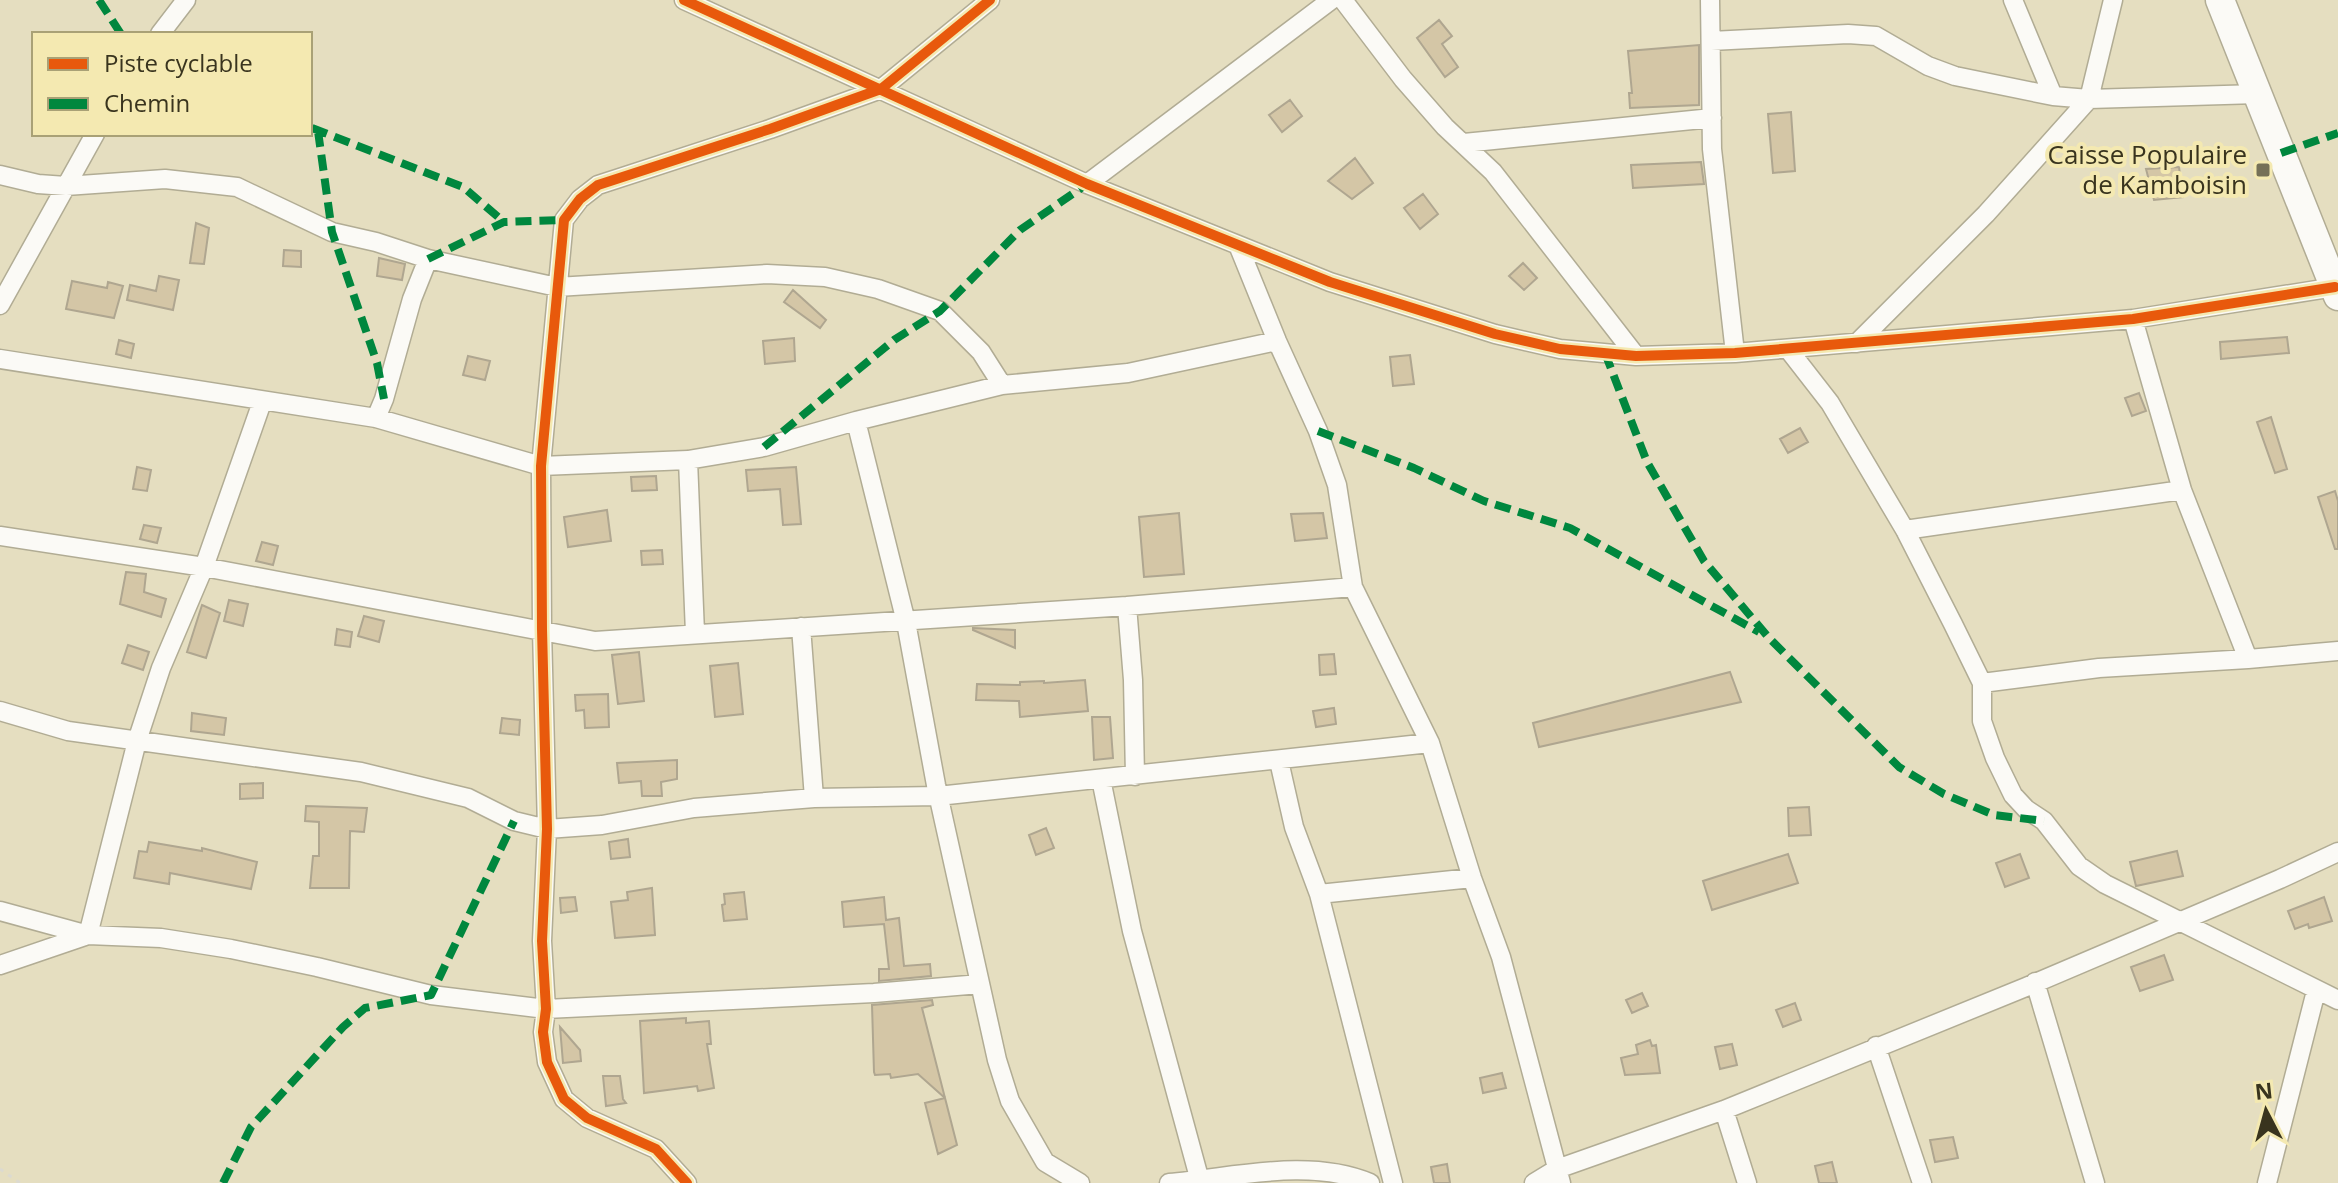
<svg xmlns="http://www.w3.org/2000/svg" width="2338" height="1183" font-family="'Open Sans',sans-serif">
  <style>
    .building { fill: #d4c6a6; stroke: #afa690; stroke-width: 2 }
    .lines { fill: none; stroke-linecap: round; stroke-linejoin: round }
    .street-casing { stroke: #b1ac94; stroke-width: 21 }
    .primary-casing { stroke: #b1ac94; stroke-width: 31 }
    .path { stroke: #dcdad0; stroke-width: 3; stroke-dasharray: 4 6; stroke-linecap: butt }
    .street { stroke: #fbfaf6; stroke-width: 18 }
    .primary { stroke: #fbfaf6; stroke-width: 28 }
    .quiet { stroke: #00873e; stroke-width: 8; stroke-dasharray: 16 8; stroke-linecap: butt }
    .cycleway-casing { stroke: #f4e9b1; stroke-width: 15 }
    .cycleway { stroke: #e8590c; stroke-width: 10 }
    .poi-dot { fill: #757057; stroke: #f4e9b1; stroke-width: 3 }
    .labels { text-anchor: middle; stroke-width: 8; stroke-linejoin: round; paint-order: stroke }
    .poi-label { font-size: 26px; fill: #39341e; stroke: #f4e9b1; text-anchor: end }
  </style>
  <rect width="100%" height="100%" fill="#e5dec0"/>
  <path class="building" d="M1439,20L1452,36L1442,44L1458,67L1445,77L1417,38Z
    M1699,45V105L1630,108L1629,93H1632L1628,51Z
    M1290,100L1302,116L1282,132L1269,115Z
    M1791,112L1795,171L1773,173L1768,114Z
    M1355,158L1373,183L1352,199L1328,181Z
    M1701,162L1704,184L1633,188L1631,165Z
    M2179,167L2183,197L2154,200L2146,169Z
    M1423,194L1438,214L1420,229L1404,208Z
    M196,223L209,228L204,264L190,263Z
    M284,250L301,251V267L283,266Z
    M379,258L405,264L402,280L377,276Z
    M1523,263L1537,278L1524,290L1509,276Z
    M159,276L179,280L173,310L127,300L130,285L156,291Z
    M72,281L107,288L108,282L123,286L114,318L66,309Z
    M793,290L826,320L820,328L784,302Z
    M2287,337L2289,353L2221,359L2220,342Z
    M794,338L795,361L765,364L763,341Z
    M119,340L134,344L131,358L116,354Z
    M1410,355L1414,384L1393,386L1390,357Z
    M468,356L490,361L485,380L463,375Z
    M2139,393L2146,411L2132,416L2125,398Z
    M2271,417L2287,469L2275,473L2257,422Z
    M1800,428L1808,442L1788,453L1780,439Z
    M137,467L151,470L147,491L133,489Z
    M796,467L801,524L783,525L780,489L748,491L746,470Z
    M656,476L657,490L632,491L631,477Z
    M2335,491L2338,501V549H2335L2318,497Z
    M607,510L611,541L568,547L564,517Z
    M1179,513L1184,574L1144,577L1139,517Z
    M1323,513L1327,538L1295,541L1291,514Z
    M144,525L161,528L157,543L140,539Z
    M262,542L278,546L273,565L256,561Z
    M662,550L663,564L642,565L641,551Z
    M126,572L146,574L144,592L166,599L161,617L120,604Z
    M229,600L248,604L243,626L224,621Z
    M202,605L220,613L206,658L187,652Z
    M364,616L384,621L379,642L358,636Z
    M973,628L1015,630V648L973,630Z
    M337,629L352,632L350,647L335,645Z
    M128,645L149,652L143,670L122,663Z
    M639,652L644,701L618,704L612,655Z
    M1334,654L1336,674L1320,675L1319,655Z
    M738,663L743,714L715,717L710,666Z
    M1730,672L1741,702L1539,747L1533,723Z
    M1085,680L1088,711L1020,717L1019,701L976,700L977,684L1020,685V682L1044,681V683Z
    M608,694L609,727L585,728L584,710L576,711L575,695Z
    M1334,708L1336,724L1316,727L1313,711Z
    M192,713L226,718L224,735L191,731Z
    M1092,717H1110L1113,758L1094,760Z
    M502,718L520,720L519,735L500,733Z
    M677,760V779L661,782L662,796H642L641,781L619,783L617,763Z
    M263,783V798L240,799V784Z
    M306,806L367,808L364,832L350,831L349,888H310L313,856H319V822L305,821Z
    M1809,807L1811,835L1789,836L1788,808Z
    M1046,828L1054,848L1036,855L1029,835Z
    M628,839L630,857L611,859L609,842Z
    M149,842L202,851V848L257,862L251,889L170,873L169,884L134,878L139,851L147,852Z
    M2177,851L2183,876L2136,886L2130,862Z
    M1788,854L1798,883L1712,910L1703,881Z
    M2020,854L2029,878L2005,887L1996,863Z
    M652,888L655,935L615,938L611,902L628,900L627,892Z
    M744,892L747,919L724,921L722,905L725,904L724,894Z
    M575,897L577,911L561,913L560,898Z
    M884,897L886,920L899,918L904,966L930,964L931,976L879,981V969H889L884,924L844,927L842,902Z
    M2324,897L2332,921L2309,928L2308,924L2295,929L2288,911Z
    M2164,955L2173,980L2140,991L2131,967Z
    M1642,993L1648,1006L1632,1013L1626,1000Z
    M932,1000L933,1005L922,1008L945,1098L918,1074L891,1078L890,1074L875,1075L874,1072L872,1005Z
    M1795,1003L1801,1020L1783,1027L1776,1010Z
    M686,1018V1023L709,1021L711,1044H707L714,1088L698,1091L697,1086L644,1093L640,1021Z
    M560,1027L580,1050L581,1061L563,1063Z
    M1650,1040L1652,1046L1656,1045L1660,1073L1625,1075L1621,1058L1638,1054L1636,1045Z
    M1732,1044L1737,1065L1720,1069L1715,1047Z
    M1502,1073L1506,1088L1483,1093L1480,1078Z
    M603,1076H620L623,1099L626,1103L606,1106Z
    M945,1098L957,1145L938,1154L925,1103Z
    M1953,1137L1958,1158L1935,1162L1930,1140Z
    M1832,1162L1837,1183H1819L1815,1166Z
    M1447,1164L1450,1183H1434L1431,1167Z"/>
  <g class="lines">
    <defs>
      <path id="street" d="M684,0L1087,184L1330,282L1495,334L1560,349L1636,356L1735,353L2133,319L2335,287
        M1343,0L1403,79L1445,127L1493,172L1636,356
        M1710,0L1712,149L1735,353
        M2013,0L2053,96
        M160,34L186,0
        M1711,41L1848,34L1876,36L1928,66L1955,76L2053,96L2089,99L2113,0
        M1464,143L1712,118
        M0,175L38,184L66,186L165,179L237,187L332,232L376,242L428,259L557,287L767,274L825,277L878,289L940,311L981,352L1002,385
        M1087,184L1331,0
        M1238,245L1277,341L1318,431L1337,485L1353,587L1430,743L1472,878L1501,957L1561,1183
        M0,305L95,134
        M2133,319L2182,490L2248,659
        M1857,343L1986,214L2089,99L2258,94
        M1788,349L1830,403L1905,530L1953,624L1982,683V721L1995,758L2013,795L2026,809L2044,821L2079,866L2105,884L2338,1000
        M0,359L376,418L541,466L688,460L764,447L856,421L1002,385L1128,373L1277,341
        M376,418L384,399L412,299L428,259
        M856,421L906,622L936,785L997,1060L1010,1101L1045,1162L1080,1183
        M688,460L695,633
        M1905,530L2182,490
        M0,536L204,567L595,641L1127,606
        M801,627L814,798
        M1982,683L2099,668L2248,659L2338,651
        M0,711L68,731L361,772L468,798L514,821L547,829L602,825L694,808L814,798L938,796L1430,743
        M1279,761L1294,827L1319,894
        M1135,776L1133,680L1127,606L1353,587
        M1101,779L1132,931L1200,1181
        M0,911L88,935L161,938L231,949L317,967L431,995L546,1009L874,993L980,984
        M0,965L88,935L137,741L161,668L204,567L262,402
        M2035,982L2095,1183
        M1876,1046L1922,1183
        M1724,1110L1747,1183
        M687,1183L656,1149L587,1118L564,1099L547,1062L543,1032L546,1009L542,941L547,829L542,629L541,466L564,220L580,199L598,185L770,129L881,89L990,0
        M1169,1183C1233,1178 1308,1157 1370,1183
        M1393,1183L1319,894L1472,878
        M1534,1183L1557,1169L1724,1110L2026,987L2280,879L2338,852
        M2267,1183L2316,991"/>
      <path id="primary" d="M2220,0L2338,296"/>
    </defs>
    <use href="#street" class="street-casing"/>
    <use href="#primary" class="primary-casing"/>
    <path class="path" d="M0,1169L20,1183"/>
    <use href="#street" class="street"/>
    <use href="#primary" class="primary"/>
    <path class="quiet" d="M99,0L121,34
      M312,128L463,187L504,222
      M318,131L332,232L377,363L384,399
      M2281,153L2338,133
      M428,259L504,222L564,220
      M1605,353L1647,462L1704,561L1769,638L1899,767L1944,794L1994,815L2044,821
      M1318,431L1414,468L1484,501L1570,528L1759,632
      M764,447L894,340L940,311L1020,230L1087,184
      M223,1183L251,1127L343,1027L365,1008L431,995L514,821"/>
    <defs>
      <path id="cycleway" d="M684,0L1087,184L1330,282L1495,334L1560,349L1636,356L1735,353L2133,319L2335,287
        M687,1183L656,1149L587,1118L564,1099L547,1062L543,1032L546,1009L542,941L547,829L542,629L541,466L564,220L580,199L598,185L770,129L881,89L990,0"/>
    </defs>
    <use href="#cycleway" class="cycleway-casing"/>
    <use href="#cycleway" class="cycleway"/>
  </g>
  <rect class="poi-dot" x="2255" y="162" width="16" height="16" rx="4"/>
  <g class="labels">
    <g class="poi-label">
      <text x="2247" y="164">Caisse Populaire<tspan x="2247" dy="30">de Kamboisin</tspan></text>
    </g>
  </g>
  <rect x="32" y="32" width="280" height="104" fill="#f4e9b1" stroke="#a9a176" stroke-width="2"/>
  <rect x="48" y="58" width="40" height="12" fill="#e8590c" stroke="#a9a176" stroke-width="2"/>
  <text x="104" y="72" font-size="24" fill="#39341e">Piste cyclable</text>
  <rect x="48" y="98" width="40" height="12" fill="#00873e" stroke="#a9a176" stroke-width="2"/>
  <text x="104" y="112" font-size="24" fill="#39341e">Chemin</text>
  <g transform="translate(2266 1111) rotate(354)" stroke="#f4e9b1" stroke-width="6" paint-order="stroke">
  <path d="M0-6L14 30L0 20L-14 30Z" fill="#39341e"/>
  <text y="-12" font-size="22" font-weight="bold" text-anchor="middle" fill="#39341e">N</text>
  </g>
</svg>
